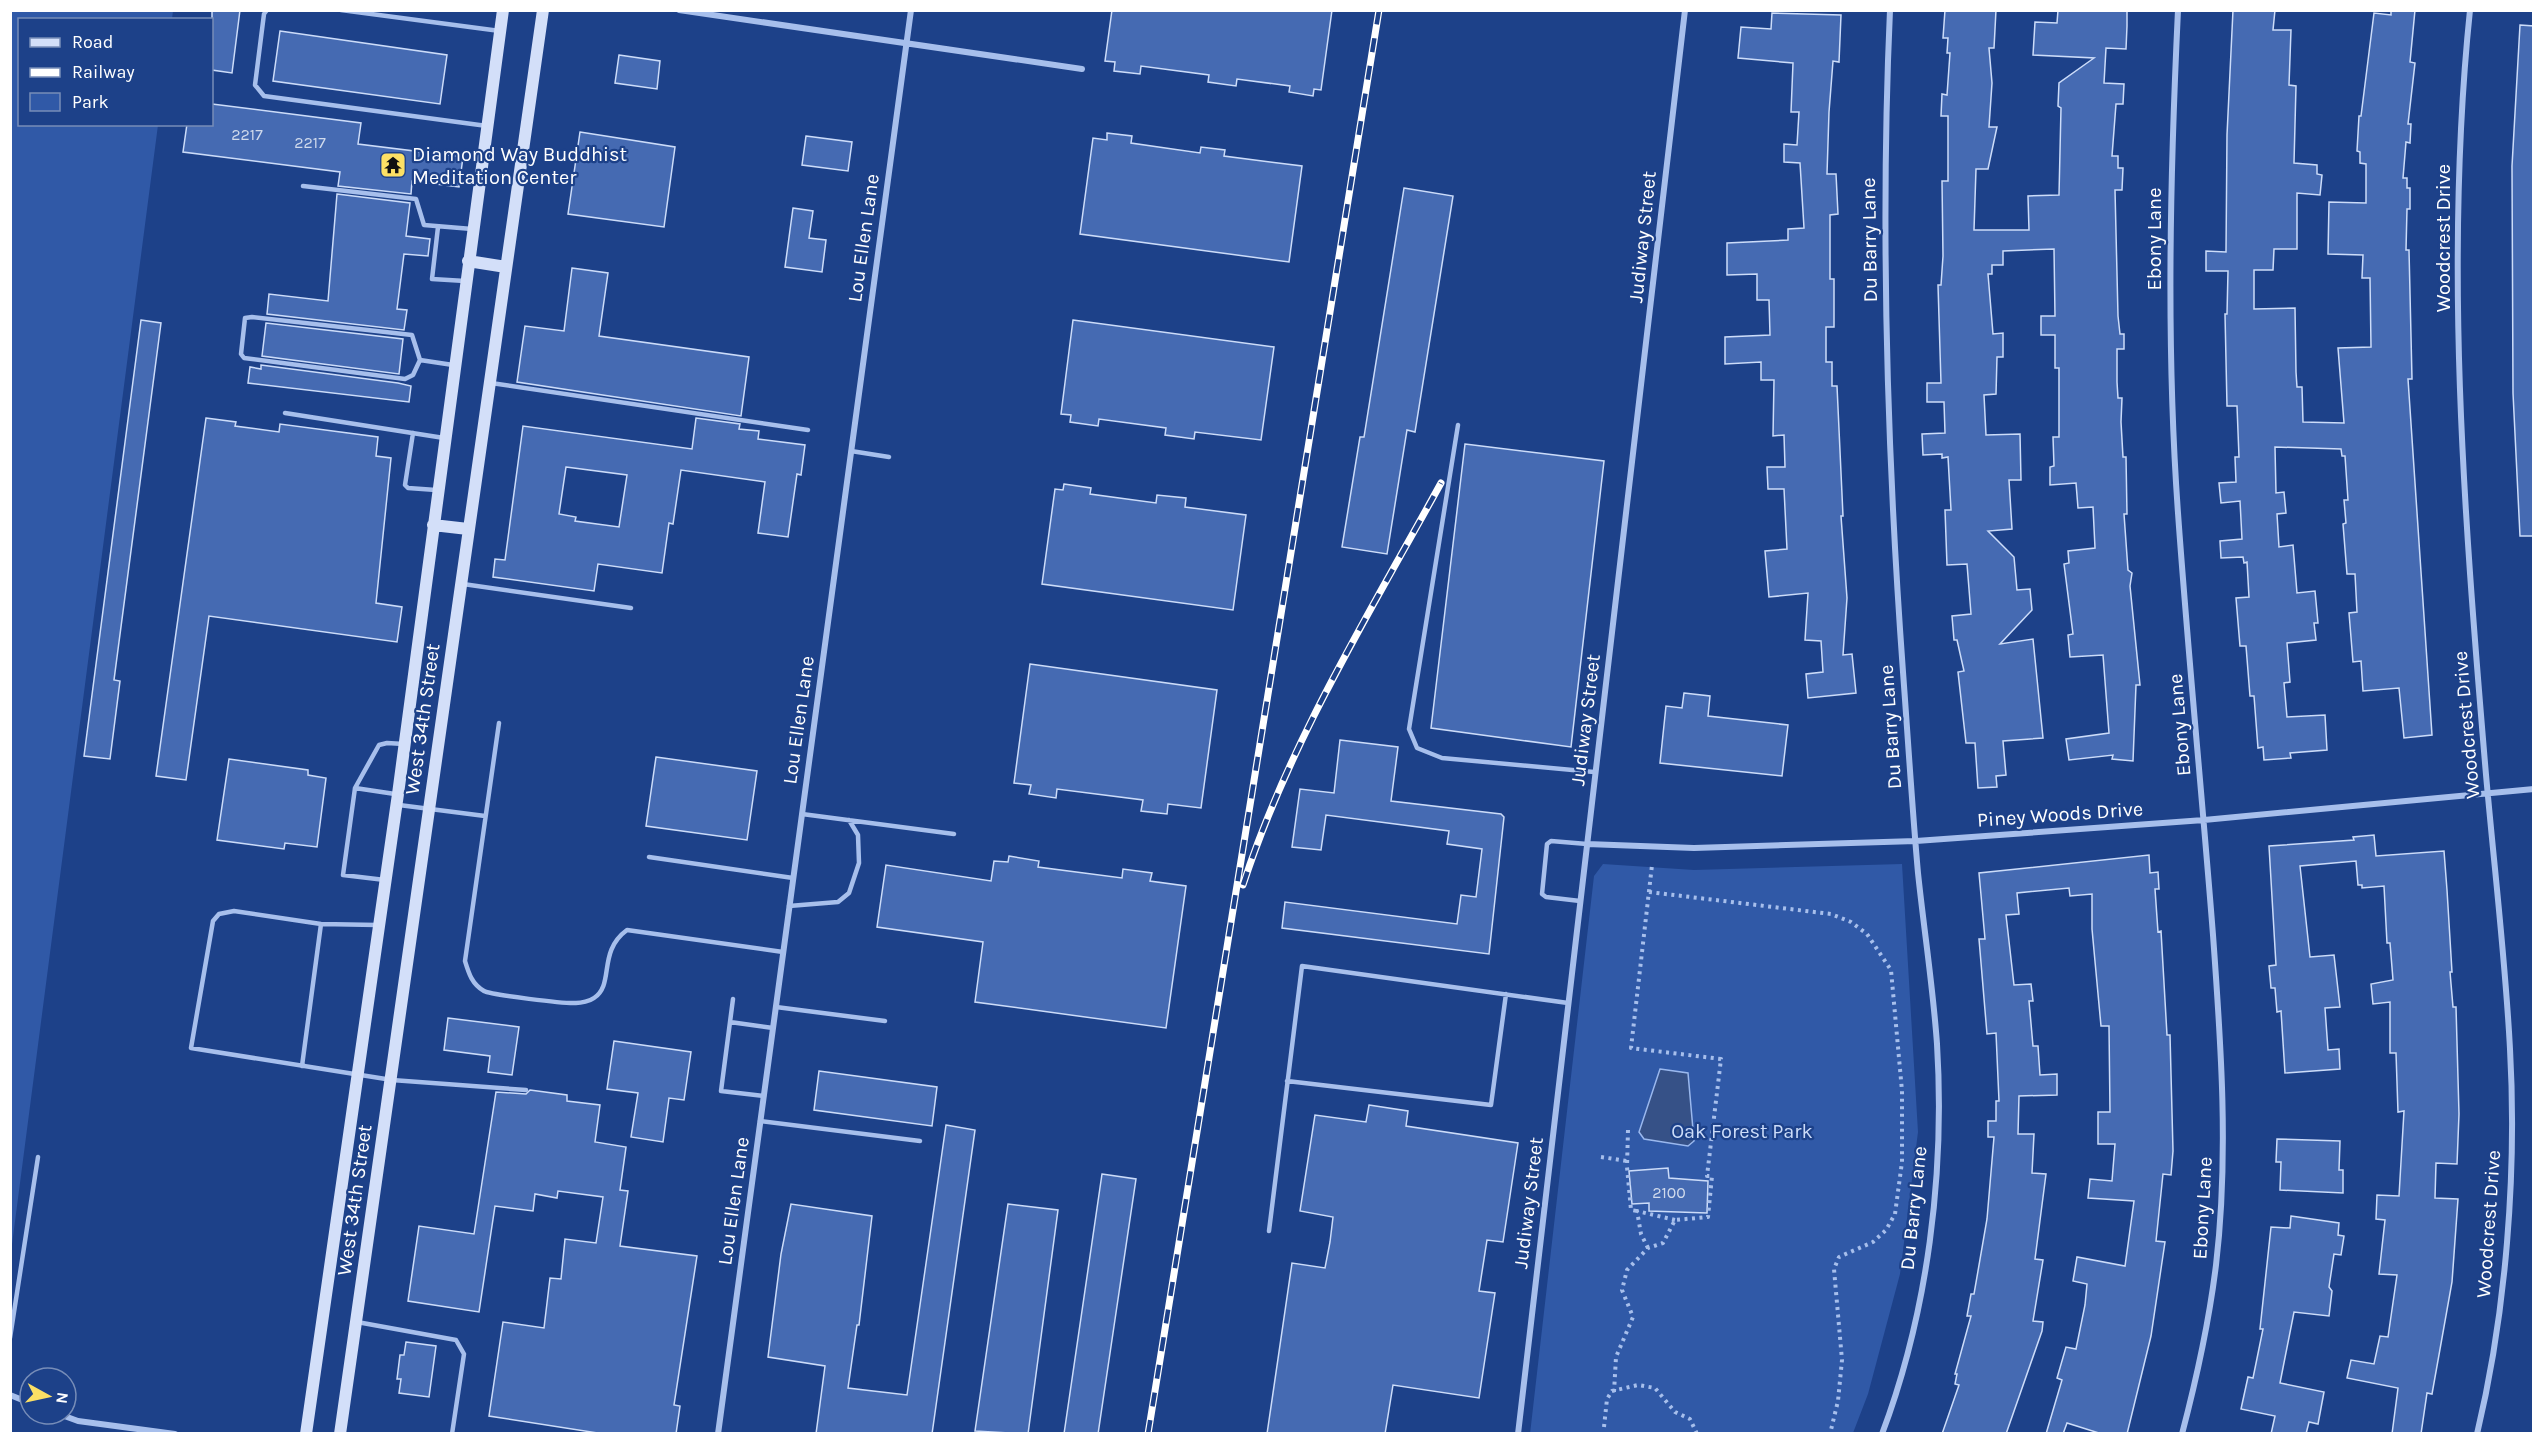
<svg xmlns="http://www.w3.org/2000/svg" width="2544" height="1444" font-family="Karla,sans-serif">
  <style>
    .green { fill: #3059a7 }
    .water { fill: #365187; stroke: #9ab8ee; stroke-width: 1.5 }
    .building { fill: #456ab2; stroke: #ccdcf9; stroke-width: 1.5; fill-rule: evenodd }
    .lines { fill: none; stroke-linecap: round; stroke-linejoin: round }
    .path { stroke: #a7bfec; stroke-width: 4; stroke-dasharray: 3 4.5; stroke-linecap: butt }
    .lane { stroke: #a7bfec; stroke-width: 4.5 }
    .street { stroke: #a7bfec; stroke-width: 6 }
    .secondary { stroke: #d3dff9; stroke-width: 12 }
    .rail-casing { stroke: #fff; stroke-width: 7 }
    .rail { stroke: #1d4189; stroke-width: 4.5; stroke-dasharray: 14; stroke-linecap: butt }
    .labels { text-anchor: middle; stroke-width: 4.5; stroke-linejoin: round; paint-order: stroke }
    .number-label { font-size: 16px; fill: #d0daec }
    .poi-label { font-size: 20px; fill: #fff; stroke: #1d4189; text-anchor: start }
    .street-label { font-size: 20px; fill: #fff; stroke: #1d4189 }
    .park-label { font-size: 20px; fill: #ccdcf9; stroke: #1d4189 }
  </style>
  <rect width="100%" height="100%" fill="#1d4189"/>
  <path class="green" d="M11,10L173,11L172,19L20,20V124L158,125L11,1252Z
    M1603,864L1694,870L1902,864L1918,1132L1900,1274L1868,1394L1853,1433L1530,1434L1594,876Z"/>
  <path class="water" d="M1660,1069L1688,1073L1694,1141L1688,1146L1644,1139L1639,1132Z"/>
  <path class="building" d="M212,10H240L232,73L212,70Z
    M1112,10H1332L1321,90L1314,89L1313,96L1289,92L1290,86L1237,79L1236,86L1208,82L1209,75L1141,66L1140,74L1114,71L1115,62L1105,61Z
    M1945,10H1996L1994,48H1989L1992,83L1989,127H1997L1988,169H1976L1974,230H2029L2028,196L2059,195L2061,108L2058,106L2059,83L2094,58L2033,55L2035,22L2057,23L2058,10H2127V26L2126,49L2106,48L2104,83L2124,84L2123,104H2116L2112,156H2118V168H2123L2122,190H2115L2118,316L2120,334H2124V349H2117V382L2118,398H2122L2121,422L2123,457H2126L2127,514H2124L2128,570L2132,573L2130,586L2140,685H2136L2133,761L2112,759L2113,755L2069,760L2066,739L2109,733L2103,655L2070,657L2068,635L2073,634L2064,564L2069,563L2068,551L2095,548L2093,507L2078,508L2076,483L2050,485V467L2054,466L2053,437H2059V368H2055V335H2041V316H2055L2054,249L2003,251V265H1992V274H1988L1993,334L2003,333V357H1997L1996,394L1984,395L1986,435L2020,434L2021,480H2009L2012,529L1988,531L2014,557L2017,590L2030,589L2032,610L2000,644L2033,639L2043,738L2003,741L2006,775L1996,776L1997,787L1978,788L1975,743H1966L1958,672L1964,671L1957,640H1954L1952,616L1971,614L1967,564L1947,565L1945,510H1951L1948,457L1942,458V454L1923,455L1922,434L1945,433L1944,402H1927V383H1941L1938,285H1941L1943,256L1942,181H1948V116H1941L1942,94L1947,95L1950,53H1947L1948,38H1943Z
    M2233,10H2275L2273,30H2291L2289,85L2296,86L2294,163L2317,165V174L2322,175L2320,195L2297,193V249H2274L2273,270H2254V309L2295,308L2296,372L2297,387H2302L2303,422L2344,423L2338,348L2371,347L2370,278H2362L2363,255L2328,254L2329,202L2366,203V164L2360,163V152L2357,151L2359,116H2361L2374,13L2391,15V10H2415L2410,62L2415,63L2408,124H2411L2410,143L2406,142L2403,178H2407V188H2410V209H2407L2406,250H2409L2412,379H2408L2432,735L2404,738L2399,688L2363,691L2361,661L2353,662L2349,613L2357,612L2355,574H2347L2343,524L2346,523L2344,500H2348L2345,456H2342L2341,449L2275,447L2276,493L2284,492L2286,513L2277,514L2279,547L2293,545L2297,593L2315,591L2318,623H2314L2316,640L2287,643L2290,682L2284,683L2287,717L2325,715L2327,750L2290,753L2291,758L2264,760L2263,747L2258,748L2254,696H2250L2246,646H2240L2236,598L2249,597L2247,562L2244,563L2243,557L2221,558L2220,541L2242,539L2240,501L2221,503L2219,483L2236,482L2235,457H2239L2237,406H2227L2225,314H2227L2228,271H2206V251L2226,252L2227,135Z
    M1772,13L1841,15L1839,62L1833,61L1829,112L1827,174H1836L1838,214L1830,215V279H1834V327H1826V362H1832V386H1837L1843,516H1841L1847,598L1843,655L1852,654L1856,693L1808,698L1806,674L1823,672L1821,641L1805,640L1808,593L1769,597L1765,551L1787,549L1784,489H1768L1767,467H1785L1784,435L1773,436L1774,380H1761V362L1725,364V337L1770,335L1769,300H1757V274L1727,275V243L1788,240V229L1804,228L1800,163L1784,162V144L1797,145L1799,112H1791L1793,63L1738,58L1741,27L1771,29Z
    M2520,25L2534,26V536H2520L2513,393L2512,166Z
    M280,31L447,55L440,104L273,81Z
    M619,55L660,61L657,89L615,83Z
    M212,104L361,123L358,144L463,157L459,187L412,181L411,194L338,186L340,172L183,152L187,124H212Z
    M580,132L675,147L664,227L568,214Z
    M1107,133L1132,136L1131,143L1200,153L1201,147L1225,150L1224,156L1302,166L1289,262L1080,234L1093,138L1107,140Z
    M806,136L852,142L848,171L802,165Z
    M1404,188L1453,196L1415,432L1407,430L1387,554L1342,547L1360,437H1364Z
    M337,194L410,203L406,236L430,239L428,256L404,254L397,309L407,310L404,330L267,314L269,294L328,301Z
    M793,208L813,211L809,238L826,240L822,272L785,267Z
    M572,268L608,273L599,336L749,357L741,416L517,382L525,326L564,331Z
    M141,320L161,323L114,680L120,681L110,759L84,756Z
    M1073,320L1274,347L1261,440L1195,432L1194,439L1165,435L1166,428L1099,419L1098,426L1070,422L1071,415L1061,414Z
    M266,323L403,339L399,374L262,356Z
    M261,365L398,383L411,386L409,402L248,383L250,367L261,369Z
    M206,418L236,422L235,426L279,432L280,424L378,437L376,456L391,458L376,603L402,607L397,642L209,616L186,780L156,776Z
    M696,418L740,424L739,429L759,431L758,439L805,445L801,475L797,474L788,537L758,533L765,482L681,470L673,524L669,523L662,573L598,564L594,591L493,577L495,559L505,560L523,426L692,449ZM566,467L627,475L619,527L575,521L576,517L559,514Z
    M1465,444L1604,461L1571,747L1431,728Z
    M1064,484L1091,488L1090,494L1156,503L1157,495L1186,498L1185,507L1246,515L1233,610L1042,584L1055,489L1063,490Z
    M1030,664L1217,690L1201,808L1168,804L1167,814L1141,811L1143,800L1057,789L1056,798L1029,794L1031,785L1014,783Z
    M1684,693L1710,696L1708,716L1788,725L1782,776L1660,763L1666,706L1682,708Z
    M1340,740L1398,747L1391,801L1501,814L1504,817L1489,954L1282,928L1285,902L1457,924L1461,895L1476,897L1482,849L1447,844L1449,831L1326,815L1321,850L1292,847L1300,789L1334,793Z
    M656,757L757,771L747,840L646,826Z
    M229,759L308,770V775L326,778L317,847L285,843L284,849L217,840Z
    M2374,835L2376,856L2444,851L2447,890L2452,972H2450L2453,1007H2456L2459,1114L2457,1164L2436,1163L2435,1198L2458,1199L2452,1282L2432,1394L2427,1393L2421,1434H2392L2398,1388L2347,1378L2351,1360L2374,1364L2380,1336L2388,1337L2397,1275L2379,1274L2385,1220L2376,1219L2377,1195L2399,1196L2404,1111L2398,1112L2396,1053H2390V1002L2373,1004L2371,984L2393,980L2390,943H2387L2384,886L2362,888V885H2358L2356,861L2300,866L2310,957L2334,955L2340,1007L2325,1008L2328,1050L2339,1049L2340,1069L2285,1073L2281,1011L2277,1012L2275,988H2271L2269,966L2276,965L2269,846L2354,840L2353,837Z
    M2149,855L2150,873L2158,872L2159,889H2155L2158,932L2161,931L2167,1035H2170L2173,1151L2171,1175L2163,1174L2156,1241L2165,1242L2151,1336L2127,1434H2102L2067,1423L2063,1434H2046L2062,1380L2057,1378L2066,1347L2076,1349L2085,1305L2087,1284L2073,1281L2077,1257L2125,1266L2134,1201L2088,1198L2090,1179L2112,1181L2115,1144H2098V1112H2110L2109,1026H2101L2092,929V894L2070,896L2069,888L2017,893L2019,914L2006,915L2014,985L2031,984L2033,1001H2029L2033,1046H2038L2040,1075L2057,1074V1095L2019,1096L2018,1134H2034L2032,1173L2046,1174L2035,1259L2043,1260L2033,1321L2043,1322L2042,1331L2006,1434H1942L1959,1385L1955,1384L1957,1374H1955L1971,1316H1967L1971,1294H1974L1987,1219L1994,1137H1988V1121H1996V1101H1999L1996,1033L1987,1034L1979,939H1985L1979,873Z
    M1009,856L1039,861L1038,867L1122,878L1123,869L1152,873L1150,881L1186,886L1166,1028L975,1002L983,942L877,927L886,865L991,881L994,861L1008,862Z
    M448,1018L519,1027L512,1075L488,1072L490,1056L444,1050Z
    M614,1041L691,1052L684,1100L669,1098L663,1142L631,1137L638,1093L607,1089Z
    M819,1071L937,1087L932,1126L814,1110Z
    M530,1090L567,1095V1101L600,1105L595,1142L626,1147L620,1190L628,1191L620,1246L697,1256L674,1405L680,1406L676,1434H604L489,1416L503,1322L544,1328L550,1278L561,1279L565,1239L596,1243L603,1197L558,1191L557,1198L535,1194L533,1211L495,1206L479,1312L408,1301L419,1226L474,1234L496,1092L526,1094Z
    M1369,1105L1408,1111L1406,1126L1518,1143L1503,1242L1487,1240L1479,1291L1495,1293L1479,1398L1393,1385L1385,1434H1267L1292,1263L1325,1268L1330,1242L1333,1217L1300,1211L1315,1115L1366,1122Z
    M946,1125L975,1130L932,1434H816L825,1366L768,1357L781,1254L791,1204L872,1216L859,1325H857L848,1388L907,1395Z
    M2277,1139L2340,1141L2339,1170H2343V1193L2280,1190L2281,1162H2276Z
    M1668,1168L1669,1178L1708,1181L1707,1213L1649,1211V1203L1632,1204L1629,1171Z
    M1102,1174L1136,1179L1117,1306L1098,1434H1064Z
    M1008,1204L1058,1210L1028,1434L975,1431Z
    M2291,1216L2339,1223L2338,1235L2344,1236L2341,1255L2334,1254L2329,1287L2332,1291L2329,1316L2294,1312L2280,1383L2324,1392L2318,1424L2309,1422L2306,1434H2271L2275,1416L2241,1409L2248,1377L2253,1378L2263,1329H2260L2271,1227L2290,1228Z
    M406,1342L436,1346L429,1397L399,1393L401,1379H397L400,1355H404Z"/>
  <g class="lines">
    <path class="path" d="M1649,892L1831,914L1851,922L1867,934L1891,970L1902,1091V1162L1895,1214L1886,1230L1873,1242L1839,1257L1834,1269L1842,1360L1838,1401L1830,1434
      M1628,1130L1627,1167L1631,1210L1637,1211
      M1601,1157L1627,1161
      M1648,1248L1641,1234L1637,1211L1675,1220
      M1614,1392L1616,1357L1633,1317L1622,1290L1627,1270L1648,1248L1663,1243L1675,1220L1708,1217L1712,1176H1707L1721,1059L1631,1048L1652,865
      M1604,1427L1607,1399L1612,1391L1638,1385L1655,1388L1675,1412L1690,1419L1697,1434"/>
    <path class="lane" d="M267,10L264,14L255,85L264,96L487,126
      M341,10L500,31
      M303,186L416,199L424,225L472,229
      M438,227L432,279L465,281
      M252,317L412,335L420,360L413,375L405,379L244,358L241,354L245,318Z
      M420,360L453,365
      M491,383L808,430
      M285,413L444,438
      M1458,425L1409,729L1417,748L1442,758L1594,772
      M413,433L405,485L408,488L436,490
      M851,451L889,457
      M463,584L631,608
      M499,723L465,961C469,974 472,984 484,991C491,995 566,1004 576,1003C581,1003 590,1001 594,998C615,984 597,952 627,930L783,952
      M355,788L379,745L387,743L404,744
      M399,805L485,816
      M802,814L954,834
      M649,857L793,878
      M385,880L343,875L355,788L395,794
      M1580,901L1546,897L1542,894L1547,844L1551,841L1587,844
      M789,906L838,902L849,893L859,863L858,835L849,820
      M377,925L321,924L234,911L219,914L213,921L191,1048L392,1080L526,1090
      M776,1007L885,1021
      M730,1022L733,999
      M302,1066L321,924
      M1287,1081L1491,1105L1506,994
      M764,1096L721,1091L730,1022L773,1028
      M760,1121L920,1141
      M1269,1231L1302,966L1568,1003
      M357,1322L456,1340L464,1354L452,1434
      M10,1338L38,1157"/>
    <path class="street" d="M679,10L1082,69
      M2178,10C2170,178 2166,346 2178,513C2188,654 2202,794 2213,935C2221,1044 2229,1156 2216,1265C2209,1322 2197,1377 2182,1434
      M2470,10C2444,260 2464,513 2485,763C2493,858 2505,953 2510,1049C2517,1173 2506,1313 2477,1434
      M1587,844L1694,848L1916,841L2204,820L2534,789
      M10,1395L30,1403
      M59,1414L78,1421L175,1434
      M718,1434L911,10
      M1518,1434L1685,10
      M1882,1434C1928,1312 1945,1173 1937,1044C1933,987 1924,930 1918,873C1912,806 1908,739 1903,672C1887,452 1880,231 1890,10"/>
    <path class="secondary" d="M468,261L506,267
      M433,525L468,529
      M306,1434L398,794L503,10
      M340,1434L543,10"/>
    <defs>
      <path id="rail" d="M1243,885C1289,743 1369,614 1441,483
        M1148,1434L1379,10"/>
    </defs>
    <use href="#rail" class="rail-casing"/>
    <use href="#rail" class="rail"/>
  </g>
  <defs>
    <symbol id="temple-square" viewBox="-11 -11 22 22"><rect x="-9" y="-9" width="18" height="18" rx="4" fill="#fce065" stroke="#1d4189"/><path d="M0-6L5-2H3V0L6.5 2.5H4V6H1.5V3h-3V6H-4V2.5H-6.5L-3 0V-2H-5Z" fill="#111"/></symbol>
  </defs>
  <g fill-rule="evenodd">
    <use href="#temple-square" x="378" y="150" width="30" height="30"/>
  </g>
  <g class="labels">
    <g class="number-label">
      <text x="247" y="140">2217</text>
      <text x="310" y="148">2217</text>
      <text x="1669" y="1198">2100</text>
    </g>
    <g class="poi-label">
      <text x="412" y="161">Diamond Way Buddhist<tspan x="412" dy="23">Meditation Center</tspan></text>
    </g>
    <g class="street-label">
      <text transform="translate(1642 237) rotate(-84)" y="7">Judiway Street</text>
      <text transform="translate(863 238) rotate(-82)" y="7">Lou Ellen Lane</text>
      <text transform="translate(2443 238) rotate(-90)" y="7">Woodcrest Drive</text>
      <text transform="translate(2154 239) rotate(-90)" y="7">Ebony Lane</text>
      <text transform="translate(1869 240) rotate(-91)" y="7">Du Barry Lane</text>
      <text transform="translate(422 719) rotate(-82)" y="7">West 34th Street</text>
      <text transform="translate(798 720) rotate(-82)" y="7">Lou Ellen Lane</text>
      <text transform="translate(1585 720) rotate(-83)" y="7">Judiway Street</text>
      <text transform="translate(2179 725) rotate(-95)" y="7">Ebony Lane</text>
      <text transform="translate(2466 725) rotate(-95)" y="7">Woodcrest Drive</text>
      <text transform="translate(1890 727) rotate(-94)" y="7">Du Barry Lane</text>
      <text transform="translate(2060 814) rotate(-4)" y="7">Piney Woods Drive</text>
      <text transform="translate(354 1200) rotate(-82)" y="7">West 34th Street</text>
      <text transform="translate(733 1201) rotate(-82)" y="7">Lou Ellen Lane</text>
      <text transform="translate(1528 1203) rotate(-83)" y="7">Judiway Street</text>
      <text transform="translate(1913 1208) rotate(-84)" y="7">Du Barry Lane</text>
      <text transform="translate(2202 1208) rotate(-87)" y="7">Ebony Lane</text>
      <text transform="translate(2488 1224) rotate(-86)" y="7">Woodcrest Drive</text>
    </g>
    <g class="park-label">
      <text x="1742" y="1138">Oak Forest Park</text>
    </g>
  </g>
  <rect width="2544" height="1444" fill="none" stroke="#ffffff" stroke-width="24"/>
  <rect x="18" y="18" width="195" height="108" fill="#1d4189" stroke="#778db8" stroke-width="1.5"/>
  <rect x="30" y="38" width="30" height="9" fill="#d3dff9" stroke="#778db8" stroke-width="1.5"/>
  <text x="72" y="48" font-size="18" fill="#ffffff">Road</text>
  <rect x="30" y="68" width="30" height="9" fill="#ffffff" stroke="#778db8" stroke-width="1.5"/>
  <text x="72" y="78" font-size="18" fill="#ffffff">Railway</text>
  <rect x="30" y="93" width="30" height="18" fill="#3059a7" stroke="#778db8" stroke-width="1.5"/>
  <text x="72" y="108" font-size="18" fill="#ffffff">Park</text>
  <g transform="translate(48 1396) rotate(98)"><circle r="28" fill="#1d4189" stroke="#778db8" stroke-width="1.5"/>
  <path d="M0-4.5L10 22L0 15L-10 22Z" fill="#fce065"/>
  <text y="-9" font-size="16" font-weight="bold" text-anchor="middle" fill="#ffffff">N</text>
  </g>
</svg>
